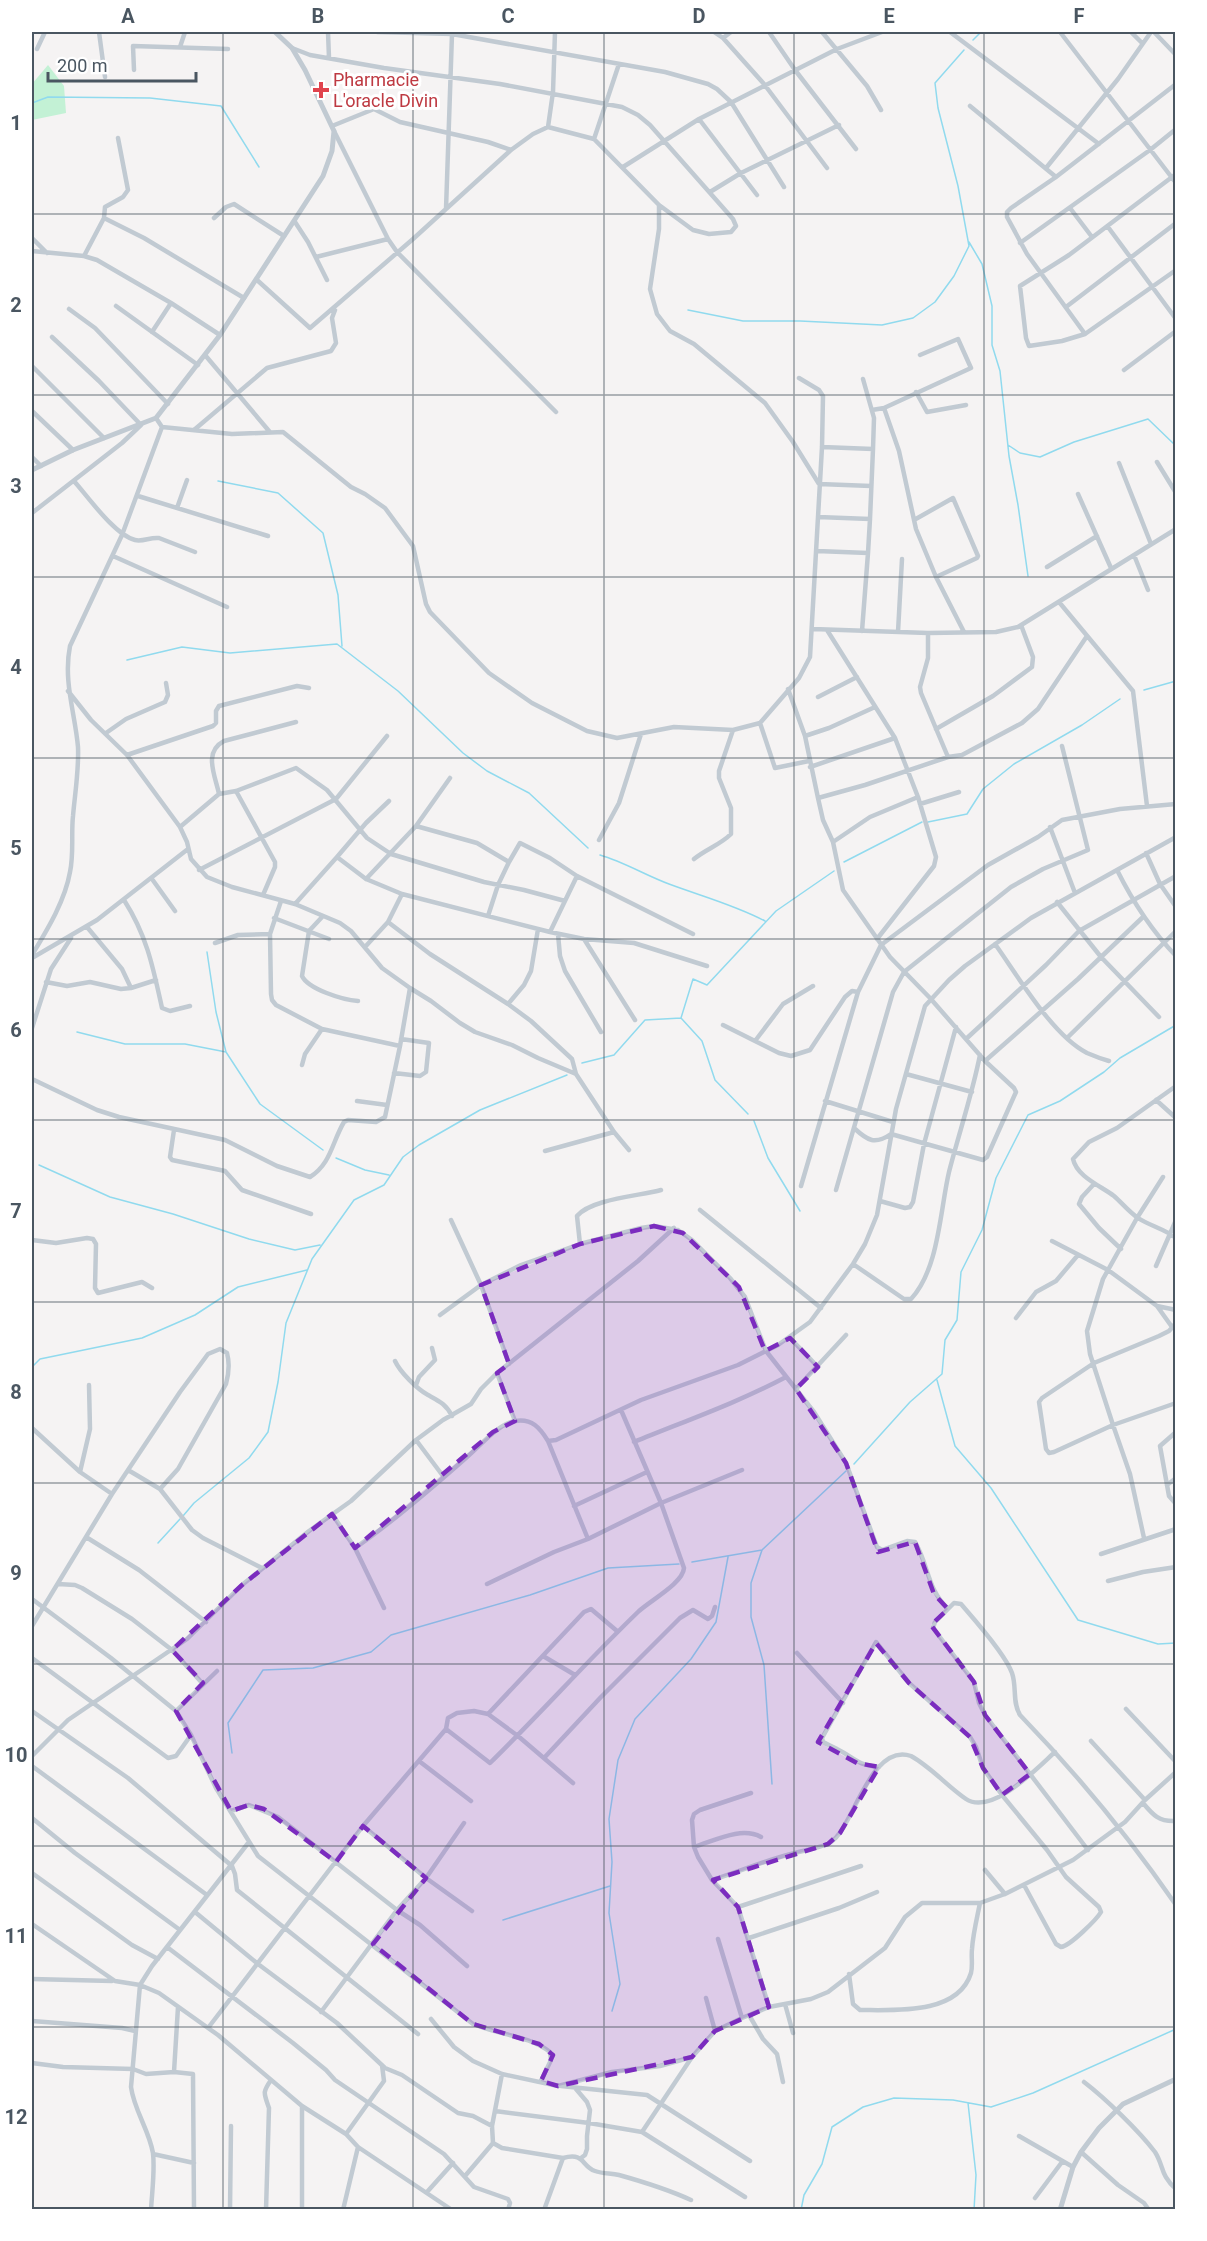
<svg xmlns="http://www.w3.org/2000/svg" width="1207" height="2241" font-family="Roboto,sans-serif">
  <style>
    .green { fill: #c3f1d5 }
    .lines { fill: none; stroke-linecap: round; stroke-linejoin: round }
    .stream { stroke: #90daee; stroke-width: 1.5 }
    .minor { stroke: #c1cad2; stroke-width: 4.5 }
    .tertiary { stroke: #c1cad2; stroke-width: 5 }
    .marked { fill: #7b2cbf; fill-opacity: 0.2; stroke: #7b2cbf; stroke-width: 4.5; stroke-dasharray: 12 8; stroke-linejoin: round }
    .grid { fill: none; stroke: #4a5661; stroke-width: 1.5; stroke-opacity: 0.55 }
    .health-dot { fill: #e0444e; stroke: #fff; stroke-width: 2 }
    .labels { text-anchor: middle; stroke-width: 6; stroke-linejoin: round; paint-order: stroke }
    .health-label { font-size: 18px; fill: #be3a42; stroke: #fff; text-anchor: start }
    .neatline { fill: none; stroke: #4a5661; stroke-width: 2 }
    .grid-label { font-size: 20px; text-anchor: middle; font-weight: bold; fill: #4a5661 }
  </style>
  <rect width="100%" height="100%" fill="#f5f3f3"/>
  <path class="green" d="M48,65L64,86L66,113L32,120V84Z"/>
  <g class="lines">
    <path class="stream" d="M973,40L981,32
      M32,103L48,97L150,98L221,106L259,167
      M969,242L982,264L992,306V345L1000,371L1009,456L1018,505L1028,576
      M688,310L743,321H800L882,325L913,318L935,302L954,276L969,246L958,186L938,108L935,83L964,50
      M1008,445L1020,453L1040,457L1074,442L1148,419L1176,446
      M218,481L278,493L323,533L338,595L342,646
      M127,660L182,647L230,653L337,644L398,691L463,753L487,771L529,793L588,848
      M1144,690L1176,681
      M928,822L967,814L983,789L1014,764L1082,725L1120,699
      M600,855C624,862 645,875 669,884C701,896 735,905 765,921
      M844,862L922,822
      M207,952L216,1012L226,1052
      M681,1018L702,1041L715,1080L748,1114
      M77,1032L125,1044H185L226,1052L260,1104L323,1150
      M582,1063L614,1055L645,1020L681,1018L693,979L707,985L776,911L834,871
      M754,1121L768,1158L800,1211
      M336,1158L365,1170L389,1175
      M39,1165L110,1197L173,1214L249,1239L295,1250L320,1245
      M32,1367L40,1359L142,1338L195,1315L238,1287L307,1270
      M937,1380L955,1446L991,1488L1078,1620L1158,1644L1176,1643
      M854,1464L910,1402L942,1374L945,1340L957,1320L961,1272L982,1230L996,1178L1028,1115L1060,1101L1104,1072L1120,1058L1176,1025
      M183,1516L194,1503L249,1458L268,1432L278,1382L286,1323L312,1259L354,1200L384,1185L403,1157L419,1145L480,1110L567,1075
      M158,1543L180,1519
      M762,1550L751,1583V1617L764,1665L772,1784
      M692,1562L762,1550L846,1471
      M232,1753L228,1723L263,1670L313,1668L371,1652L391,1635L530,1595L608,1568L679,1564
      M503,1920L610,1886
      M612,2011L620,1984L609,1913L612,1862L609,1819L618,1760L635,1719L691,1659L716,1622L728,1557
      M968,2103L976,2175L974,2210
      M801,2210L804,2195L822,2164L832,2127L863,2107L894,2098L953,2100L991,2107L1033,2093L1176,2029"/>
    <path class="minor" d="M99,32L105,77
      M328,32L329,58
      M377,32L452,34L665,72L708,84L717,89L731,102L784,187
      M714,32L723,38L764,84L827,168
      M769,32L795,70L856,149
      M822,32L867,86L881,110
      M950,32L1099,144
      M1060,32L1176,183
      M1131,32L1142,43
      M1154,32L1176,55
      M723,38L731,32
      M180,47L185,32
      M37,49L45,32
      M134,70L133,46L228,49
      M1176,84L1056,177L1011,208L1007,212V217L1027,254L1085,334L1176,270
      M970,106L1056,177
      M699,119L837,49L882,32
      M332,126L374,109L400,122L488,142L511,150
      M548,127L553,92L555,32
      M334,131L388,239L397,252L556,412
      M594,139L619,64
      M623,167L699,119L757,195
      M1046,168L1118,79L1151,32
      M710,192L741,173L839,125
      M659,205V229L650,289L657,314L670,331L694,344L765,403L793,442L819,484
      M1070,208L1092,237
      M446,209L452,34
      M104,218L105,207L123,197L128,190L118,138
      M214,218L226,207L234,204L284,236
      M295,222L308,242L327,280
      M1108,227L1176,319
      M32,238L47,253
      M1020,243L1150,150L1176,129
      M32,251L84,256L97,260L171,303L220,335
      M84,256L104,218L144,238L244,298
      M316,257L388,239
      M257,280L310,328L413,239L511,150L533,134L548,127L594,139L659,205L693,230L709,234L731,232L736,226L733,219L650,125L638,115L622,107L500,84L384,68L310,55L292,48
      M116,306L198,365
      M1066,307L1176,223
      M69,309L95,328L168,404
      M152,332L171,303
      M1085,334L1062,341L1029,346L1026,338L1020,286L1069,255L1176,174
      M205,355L269,431
      M32,366L104,438
      M1124,370L1176,331
      M863,379L874,418L873,449
      M916,392L927,412L966,405
      M884,408L899,451L916,529L936,577L964,632
      M872,410L884,408L971,368L958,339L920,355
      M32,411L73,450
      M162,427L232,434L283,432L351,487L365,494L385,508L413,546L426,604L430,612L489,673L532,703L587,731L617,738L674,727L733,730L760,723L799,678L810,657L822,447L823,396L819,390L799,378
      M194,430L267,368L331,351L336,343L332,318L335,310
      M32,457L41,466
      M1157,462L1176,493
      M1119,463L1151,544
      M74,481C88,497 115,535 135,540C143,542 150,537 159,538L195,552
      M819,484L871,486
      M1078,494L1111,568
      M138,496L268,536
      M177,508L187,480
      M32,513L122,443L141,425L99,381L52,337
      M818,517L870,519L873,449L822,447
      M914,520L953,498L978,556L977,558L936,577
      M817,551L868,553L862,631
      M868,553L870,519
      M1134,555L1148,590
      M113,556L227,607
      M1047,567L1097,536
      M1059,602L1133,691L1147,806
      M813,629L928,633L996,632L1018,627L1176,529
      M827,630L895,738L918,797L936,857L934,866L877,939
      M898,632L902,559
      M928,633V658L920,687L921,693L948,757
      M788,689L805,736L818,798L823,820L833,842L843,890L890,957L930,998L985,1061L1014,1088L1016,1092L987,1157L983,1160L891,1134C875,1145 868,1141 854,1128
      M68,691L91,720L127,755L180,827L187,842L191,859L207,877L232,887L295,904L340,923L351,931L382,968L410,988L431,1001L460,1023L475,1032L512,1045L538,1058L576,1074L614,1132L629,1150
      M818,697L857,677
      M760,723L775,768L809,761
      M936,729L993,696L1032,667L1033,657L1021,625
      M106,733L126,719L165,702L168,695L166,683
      M805,736L829,728L875,707
      M127,755L213,726L216,723V711L219,706L297,686L309,688
      M810,767L895,738
      M236,791L275,862V867L263,895
      M219,794C215,775 203,752 224,741L296,722
      M818,798L865,785L948,757L962,755L1022,723L1038,709L1087,636
      M920,804L959,792
      M416,826L477,843L509,862L498,885L488,916
      M180,827L219,794L236,791L296,768L327,790L367,838L391,854L484,882L524,890L565,901
      M1050,827L1075,893
      M599,840L619,803L641,734
      M833,842L870,817L918,797
      M1146,853L1160,884L1176,907
      M337,857L366,823L389,801
      M694,859C706,849 720,845 731,834V808L719,778V771L733,730
      M509,862L520,843L550,858L577,876L693,934
      M199,870L336,799L387,736
      M1117,870C1133,902 1151,930 1176,956
      M152,879L175,911
      M366,879L416,826L450,778
      M124,900C147,936 153,967 162,1008L170,1011L190,1006
      M281,901L270,934L271,994L272,1000L276,1005L322,1029L400,1046L410,988
      M1057,902L1101,957L1159,1017
      M295,904L337,857L366,879L402,894L550,932L584,939L634,943L707,966
      M323,916L309,931L302,976C308,989 343,1000 358,1001
      M274,918L329,939
      M388,922L430,954L508,1004L531,1021L572,1059L576,1074
      M87,927L122,969L131,988
      M550,932L577,876
      M558,934L560,956L565,971L601,1032
      M584,939L635,1020
      M215,943L238,935L270,934
      M995,944C1018,976 1052,1035 1087,1053C1094,1056 1102,1059 1109,1061
      M365,947L388,922L402,894
      M32,955C47,930 65,901 70,872C74,854 71,834 73,816C75,793 79,770 78,747C75,713 63,681 70,646L122,535L162,427L156,418
      M32,958L97,920L188,849
      M46,982L67,986L90,982L121,989L131,988L156,980
      M508,1004L524,985L531,971L538,929
      M723,1025L779,1053L791,1056L810,1050L845,997L852,991L858,992
      M32,1028L51,969L71,938
      M1067,1038L1176,931
      M966,1039L1046,965L1079,931L1176,876
      M755,1041L783,1004L813,986
      M985,1061L1078,979L1143,917
      M302,1065L305,1054L322,1029
      M394,1073L420,1076L426,1072L429,1043L401,1039
      M906,1074L972,1092
      M32,1079L97,1110L119,1117L225,1140L277,1166L310,1177C331,1164 332,1142 344,1122L348,1120L376,1122L385,1117L400,1046
      M1176,1086L1117,1128L1089,1142L1073,1159C1077,1177 1101,1186 1114,1196C1122,1203 1129,1212 1138,1218C1150,1226 1165,1229 1176,1238
      M1156,1100L1176,1118
      M357,1101L387,1105
      M825,1101L893,1122
      M174,1130L170,1157L172,1160L225,1171L242,1190L311,1214
      M545,1151L614,1132
      M1163,1177L1137,1218L1103,1279L1087,1331L1090,1354L1113,1425L1176,1403
      M1094,1184L1082,1197L1079,1204L1099,1228L1121,1249
      M801,1186L858,992L881,945L988,865L1038,837L1062,820L1120,809L1176,804
      M836,1190L893,992L904,972L1011,887L1043,869L1088,850L1062,746
      M880,1201L905,1208L910,1207L913,1202L924,1144L956,1027
      M700,1210L821,1308
      M451,1220L481,1285L509,1364
      M32,1240L56,1243L87,1238L93,1239L96,1244L95,1288L98,1293L142,1282L152,1288
      M1052,1241L1108,1270L1157,1306L1176,1310
      M580,1244L577,1216C591,1199 639,1196 661,1190
      M853,1264L904,1299H911C939,1269 940,1210 949,1172C959,1133 972,1095 980,1055
      M1156,1266L1176,1220
      M1157,1306L1172,1327
      M440,1315L481,1285L521,1265L580,1244L641,1228L654,1226L678,1230L692,1240L730,1278L745,1297L766,1351L814,1412L846,1463L877,1547L882,1550L907,1541L915,1542C929,1566 927,1589 948,1609
      M1016,1318L1036,1292L1056,1281L1078,1255
      M790,1338L818,1367
      M395,1361C400,1372 417,1389 428,1395C439,1401 446,1404 452,1416
      M497,1373L515,1421
      M416,1385L419,1377L435,1360L432,1348
      M796,1389L846,1335
      M32,1428L80,1472L112,1494
      M1176,1432L1160,1446L1169,1496L1176,1504
      M416,1440L443,1476
      M548,1441L588,1539
      M634,1442C685,1421 737,1403 786,1377
      M128,1470L160,1489L192,1530L203,1538L262,1568
      M80,1472L90,1429L89,1385
      M1167,1485L1176,1478
      M574,1506L647,1472
      M332,1514L355,1548L384,1608
      M86,1537L139,1570L206,1622
      M1144,1538L1130,1474L1113,1425L1054,1452L1049,1453L1046,1449L1039,1402L1042,1398L1094,1363L1159,1336L1169,1331L1176,1323
      M355,1548C394,1521 432,1488 467,1457C480,1446 498,1424 515,1421C532,1418 540,1428 548,1441L556,1440L641,1400L738,1365L778,1345L810,1322L853,1264L865,1244L877,1215L896,1109L925,1006L949,980L965,966L1031,918L1176,837
      M1101,1554L1176,1529
      M1108,1581L1143,1572L1176,1567
      M58,1584L75,1585L82,1588L132,1619L172,1650L203,1684
      M487,1584L554,1552L588,1539L661,1503L742,1470
      M32,1599L111,1658L176,1711L191,1735L216,1788L258,1856L473,2024C498,2035 528,2035 550,2052L551,2060L541,2081
      M32,1626L112,1494L180,1392L208,1354L220,1349L227,1353C230,1364 229,1373 226,1384L178,1469L160,1489
      M797,1653L843,1703
      M543,1656L575,1675
      M32,1658L168,1758L176,1756L191,1735
      M1126,1709L1176,1762
      M32,1711L128,1778L232,1866L235,1874L237,1890L418,2034
      M176,1711L217,1671
      M488,1714L584,1612L591,1609L617,1631
      M446,1729L490,1763C541,1713 588,1660 639,1611C651,1600 683,1583 684,1568L661,1503L621,1410
      M1091,1741L1145,1800
      M32,1756L68,1720L187,1639L242,1585L309,1531L351,1501L416,1440L443,1420L471,1404L481,1389L497,1373L638,1261L674,1228
      M544,1758L601,1697L680,1618L693,1610L708,1619L712,1616L715,1607
      M419,1761L471,1801
      M32,1766L207,1895
      M879,1767C856,1765 855,1758 837,1749C832,1746 828,1745 823,1742L822,1738L876,1642L909,1683L970,1737L976,1747L983,1768L1002,1795L1047,1850L1066,1877L1099,1907L1101,1912C1097,1919 1070,1946 1061,1947L1056,1944L1024,1885
      M751,1793L700,1810L694,1814L692,1820L694,1847L698,1857L712,1880L738,1907L769,2007
      M1143,1803C1153,1815 1159,1822 1176,1821
      M231,1811L249,1805L278,1817L397,1910L420,1925L467,1966
      M32,1818L75,1853L180,1930
      M363,1826L426,1878L472,1911
      M694,1847C714,1841 741,1826 761,1837
      M1088,1850L985,1715L979,1703L974,1682L933,1628L935,1622L954,1603L961,1604L967,1611C980,1626 1006,1656 1012,1673C1017,1687 1012,1702 1020,1715C1077,1774 1129,1837 1176,1905
      M985,1870L1005,1894
      M32,1873L132,1945L158,1959
      M712,1880C737,1872 762,1862 787,1855C800,1851 815,1849 828,1844C831,1842 836,1838 838,1835C856,1814 874,1743 911,1756C931,1767 947,1786 966,1799C992,1816 1037,1768 1055,1752
      M738,1907L861,1866
      M195,1912L258,1964L337,2023L385,2068L402,2075L458,2113L473,2116L492,2126L502,2074
      M32,1924L115,1981L140,1985L159,1993L218,2035L302,2106L346,2134L358,2147L452,2210
      M749,1938L839,1908L877,1892
      M718,1939L742,2018
      M167,1947L293,2043L326,2070L335,2080L444,2154L474,2187L508,2199L510,2203L508,2210
      M849,1974L853,2004L860,2010C895,2010 958,2015 971,1973C973,1965 971,1957 972,1949C973,1934 977,1918 980,1903
      M32,1979L112,1981
      M706,1998L715,2031
      M785,2004L793,2033
      M321,2012L397,1910L426,1878L464,1823
      M749,2015L763,2039L777,2054L783,2082
      M431,2019L454,2047L473,2061L502,2074L558,2086L612,2072L660,2066L692,2057L715,2031L742,2018L769,2007L811,1999L828,1992L885,1948L905,1917L922,1903H980L1005,1894L1073,1860L1125,1822L1145,1800L1176,1772
      M32,2021L122,2028L135,2031
      M208,2028L363,1826L446,1729L448,1718L457,1713L474,1711L488,1714L518,1736L573,1783
      M32,2063L63,2067L133,2069L146,2074L174,2072L193,2074L194,2210
      M174,2072L178,2007
      M1084,2082C1105,2098 1139,2131 1155,2152C1164,2166 1160,2175 1176,2189
      M561,2086L647,2095L750,2161
      M576,2089L587,2102L590,2110L587,2136V2149L585,2155L581,2158
      M495,2111L589,2123L642,2132L745,2197
      M492,2126L493,2143L502,2148L563,2158C585,2152 581,2166 595,2171C603,2174 611,2173 619,2175C644,2182 667,2189 691,2200
      M642,2132L692,2057
      M346,2134L384,2081L382,2065
      M1019,2136L1073,2167
      M1081,2152L1118,2185L1144,2203L1149,2210
      M153,2154L194,2163
      M465,2176L493,2143
      M427,2192L453,2163
      M1035,2198L1062,2162
      M151,2210C152,2192 155,2171 153,2153C149,2130 134,2110 131,2087L140,1985L152,1966L249,1842
      M230,2210L231,2126
      M266,2210L269,2108C264,2093 262,2093 271,2080
      M302,2210V2106
      M343,2210L358,2147
      M544,2210L563,2158"/>
    <path class="tertiary" d="M32,470L73,450L156,418L220,335L323,176L332,151L334,131L305,70L292,48L275,32
      M1060,2210L1073,2167L1081,2152L1099,2128L1123,2104L1176,2079"/>
  </g>
  <path class="marked" d="M654,1226L683,1233L739,1287L765,1351L790,1338L818,1367L796,1389L846,1463L878,1552L915,1542L934,1594L948,1609L931,1625L974,1682L985,1715L1030,1774L1002,1795L983,1768L970,1737L909,1683L876,1643L818,1742L857,1763L879,1767L840,1833L828,1844L713,1880L738,1907L769,2007L715,2031L692,2057L558,2086L541,2081L553,2055L539,2044L473,2024L373,1944L426,1878L363,1826L336,1862L264,1809L249,1805L231,1811L176,1711L203,1683L172,1650L242,1585L332,1514L355,1548L493,1432L515,1421L497,1373L509,1364L481,1285L580,1244Z"/>
  <path class="grid" d="M223,32V2210M413,32V2210M604,32V2210M794,32V2210M984,32V2210M32,214H1176M32,395H1176M32,577H1176M32,758H1176M32,939H1176M32,1120H1176M32,1302H1176M32,1483H1176M32,1664H1176M32,1846H1176M32,2027H1176"/>
  <path class="health-dot" d="M318 81h6v6h6v6h-6v6h-6v-6h-6v-6h6z"/>
  <g class="labels">
    <g class="health-label">
      <text x="333" y="86">Pharmacie<tspan x="333" dy="21">L'oracle Divin</tspan></text>
    </g>
  </g>
  <rect width="1207" height="2241" fill="none" stroke="#ffffff" stroke-width="66"/>
  <path d="M48 72v9h148v-9" fill="none" stroke="#4a5661" stroke-width="3"/>
  <text x="57" y="72" font-size="18" fill="#4a5661" stroke="#ffffff" stroke-width="4.5" paint-order="stroke">200 m</text>
  <rect x="33" y="33" width="1141" height="2175" class="neatline"/>
  <g class="grid-label">
    <text x="128" y="23">A</text>
    <text x="318" y="23">B</text>
    <text x="508" y="23">C</text>
    <text x="699" y="23">D</text>
    <text x="889" y="23">E</text>
    <text x="1079" y="23">F</text>
    <text x="16" y="130">1</text>
    <text x="16" y="312">2</text>
    <text x="16" y="493">3</text>
    <text x="16" y="674">4</text>
    <text x="16" y="855">5</text>
    <text x="16" y="1037">6</text>
    <text x="16" y="1218">7</text>
    <text x="16" y="1399">8</text>
    <text x="16" y="1580">9</text>
    <text x="16" y="1762">10</text>
    <text x="16" y="1943">11</text>
    <text x="16" y="2124">12</text>
  </g>
</svg>
